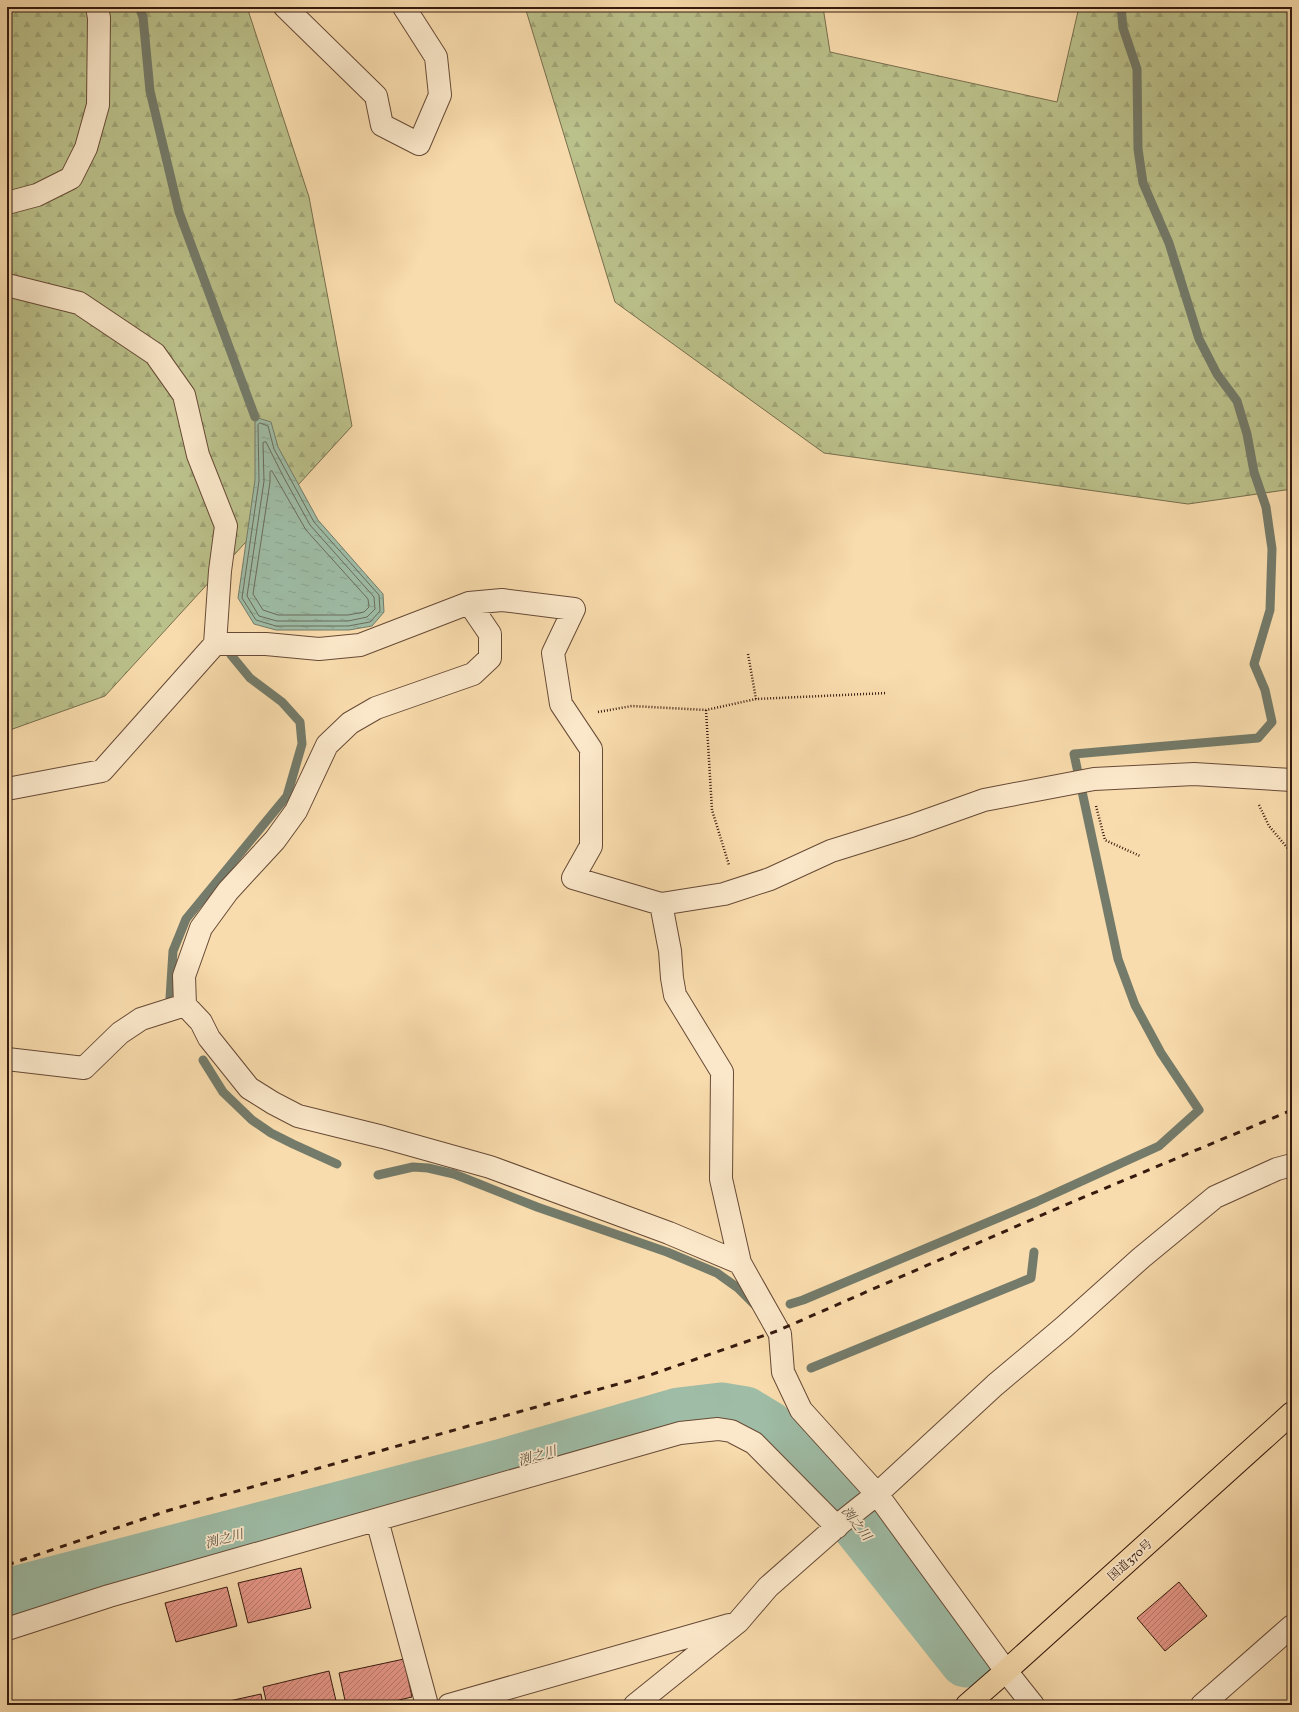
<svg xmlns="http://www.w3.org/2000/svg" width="1299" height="1712" font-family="Vollkorn,'Noto Serif JP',serif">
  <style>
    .forest { fill: url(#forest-firs); stroke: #786e4d }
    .water { fill: url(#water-ripples); stroke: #747b6a }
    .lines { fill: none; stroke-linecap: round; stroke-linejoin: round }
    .shore { stroke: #6a6b5a; stroke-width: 1 }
    .stream { stroke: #747b6a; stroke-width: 9 }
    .river { stroke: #9ebca6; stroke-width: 53 }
    .building { fill: url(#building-hatch); stroke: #361a0f }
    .minor-casing { stroke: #674a36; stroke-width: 24 }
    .highway-casing { stroke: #361a0f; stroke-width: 24 }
    .path { stroke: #361a0f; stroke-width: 2.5; stroke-dasharray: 1 2; stroke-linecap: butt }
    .minor { stroke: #fbe8ca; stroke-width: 22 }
    .highway { stroke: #f9dcad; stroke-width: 22 }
    .rail { stroke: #361a0f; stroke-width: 3; stroke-dasharray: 7 7; stroke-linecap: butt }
    .labels { text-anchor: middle; stroke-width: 3.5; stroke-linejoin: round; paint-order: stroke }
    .street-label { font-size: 12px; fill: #361a0f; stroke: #fbe8ca }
    .water-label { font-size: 13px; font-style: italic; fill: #554b3c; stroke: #fbe8ca }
  </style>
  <defs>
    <pattern id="forest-firs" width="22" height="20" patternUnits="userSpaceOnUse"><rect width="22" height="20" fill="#bbc18b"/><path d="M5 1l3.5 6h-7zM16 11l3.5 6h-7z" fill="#a1a577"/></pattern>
    <pattern id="water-ripples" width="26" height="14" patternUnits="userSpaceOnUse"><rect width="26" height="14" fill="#9ebca6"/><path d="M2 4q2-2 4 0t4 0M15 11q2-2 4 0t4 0" fill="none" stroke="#89a18e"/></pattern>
    <pattern id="building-hatch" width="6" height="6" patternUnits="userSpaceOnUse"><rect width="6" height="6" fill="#e69788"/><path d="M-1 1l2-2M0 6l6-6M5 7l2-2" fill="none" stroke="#bb7a6e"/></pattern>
  </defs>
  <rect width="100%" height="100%" fill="#f9dcad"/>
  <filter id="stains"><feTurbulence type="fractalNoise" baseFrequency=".005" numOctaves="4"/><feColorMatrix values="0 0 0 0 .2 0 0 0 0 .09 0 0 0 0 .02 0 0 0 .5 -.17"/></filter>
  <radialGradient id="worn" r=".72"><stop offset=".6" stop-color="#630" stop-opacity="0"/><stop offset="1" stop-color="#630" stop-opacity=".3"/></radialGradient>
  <path class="forest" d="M7,7H247L309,197L352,426L105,696L7,731Z
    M525,7H823L830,52L1057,102L1079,7H1292V489L1188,504L824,453L615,302Z"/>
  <path class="water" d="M255,417L271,422L278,447L318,520L383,594L384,612L372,626L349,630H276L254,624L238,598L255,480Z"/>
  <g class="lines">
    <path class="shore" d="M260,423L268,426L274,449L314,522L379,595L380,611L370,622L348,626H276L256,620L242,598L259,481L258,425Z
      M266,442L283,476L310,525L374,597L375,609L367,617L348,621H277L259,616L247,596L264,481L263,443Z
      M272,471L306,530L368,599L369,607L364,612L348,615H278L263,610L253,594L270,482V472Z"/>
    <path class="stream" d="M139,7L143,17L150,91L179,212L255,417
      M170,998L173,951L186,919L287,796L302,744L300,722L282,702L250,678L231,655
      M203,1060L223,1092L252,1120L271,1133L293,1144L337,1164
      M378,1175L413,1167L428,1168L454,1174L537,1207L667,1252L717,1273L738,1288L754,1304
      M790,1304L803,1300L1036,1202L1159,1146L1199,1110L1161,1053L1135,1005L1118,959L1074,754L1258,738L1272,722L1265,690L1254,664L1270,610L1272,549L1266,507L1254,472L1247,434L1237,401L1217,374L1199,339L1169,243L1143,183L1138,149L1137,69L1123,28L1121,7
      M811,1368L1031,1278L1034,1252"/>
    <path class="river" d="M7,1595L500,1466L679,1414L721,1409L745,1413L768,1427L812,1467L966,1661"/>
  </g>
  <path class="building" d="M301,1568L311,1608L248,1623L238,1583Z
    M1179,1582L1207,1616L1165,1651L1137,1618Z
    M227,1587L237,1626L176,1642L165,1603Z
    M404,1659L412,1697L378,1705H346L339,1673Z
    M329,1671L337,1705H267L263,1687Z
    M261,1694L263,1705H211Z"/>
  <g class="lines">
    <defs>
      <path id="minor" d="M285,7L376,96L382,125L419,144L440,95L436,57L404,7
        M7,203L37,195L71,178L86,148L98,105L99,18L97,7
        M7,285L79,303L155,354L184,395L198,455L226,526L220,571L215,644L102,771L7,789
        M215,644H266L319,649L360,645L469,603L502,600L574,609L553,653L561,704L591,749V846L573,878L661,904L670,951L672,978L675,995L722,1072L721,1179L740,1263L780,1334L783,1372L801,1410L877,1494L1006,1671L1033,1705
        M661,904L724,894L770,879L831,851L911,826L984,800L1094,779L1194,774L1292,780
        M185,1005L201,1022L209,1038L249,1088L273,1103L298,1116L383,1137L490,1167L669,1233L740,1263
        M7,1059L84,1068L120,1033L141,1019L185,1005L184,976L201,928L228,891L275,840L296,811L327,745L350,723L376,708L473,674L490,658V634L469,603
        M377,1520L427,1705
        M7,1629L109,1596L680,1433L718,1429L731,1431L754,1443L837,1527
        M449,1705L729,1625
        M635,1705L738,1622L768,1587L843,1521L877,1494L995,1385L1064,1327L1141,1258L1215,1197L1277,1169L1292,1165
        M1202,1705L1292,1626"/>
      <path id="highway" d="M967,1705L1006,1671L1292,1413"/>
    </defs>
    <use href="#minor" class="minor-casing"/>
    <use href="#highway" class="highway-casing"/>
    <path class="path" d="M748,654L756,699
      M706,710L712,810L729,865
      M598,712L632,706L706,710L756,699L887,693
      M1259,805L1269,826L1290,851L1292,871
      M1096,806L1105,840L1140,856"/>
    <use href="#minor" class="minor"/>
    <use href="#highway" class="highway"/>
    <path class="rail" d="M7,1565L170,1510L650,1375L777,1331L1065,1205L1292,1110"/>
  </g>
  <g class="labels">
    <g class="street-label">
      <text transform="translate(1130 1560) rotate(-42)" y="4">国道370号</text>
    </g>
    <g class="water-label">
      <text transform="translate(537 1455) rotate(-16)" y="5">渕之川</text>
      <text transform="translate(857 1523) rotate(52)" y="5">渕之川</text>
      <text transform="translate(224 1538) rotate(-15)" y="5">渕之川</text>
    </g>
  </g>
  <rect width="1299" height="1712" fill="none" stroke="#f9dcad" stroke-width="24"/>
  <rect x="8" y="8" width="1283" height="1696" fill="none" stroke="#361a0f" stroke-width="2"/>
  <rect x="12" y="12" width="1275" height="1688" fill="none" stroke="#361a0f"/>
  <rect width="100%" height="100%" filter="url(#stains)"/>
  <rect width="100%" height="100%" fill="url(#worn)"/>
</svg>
